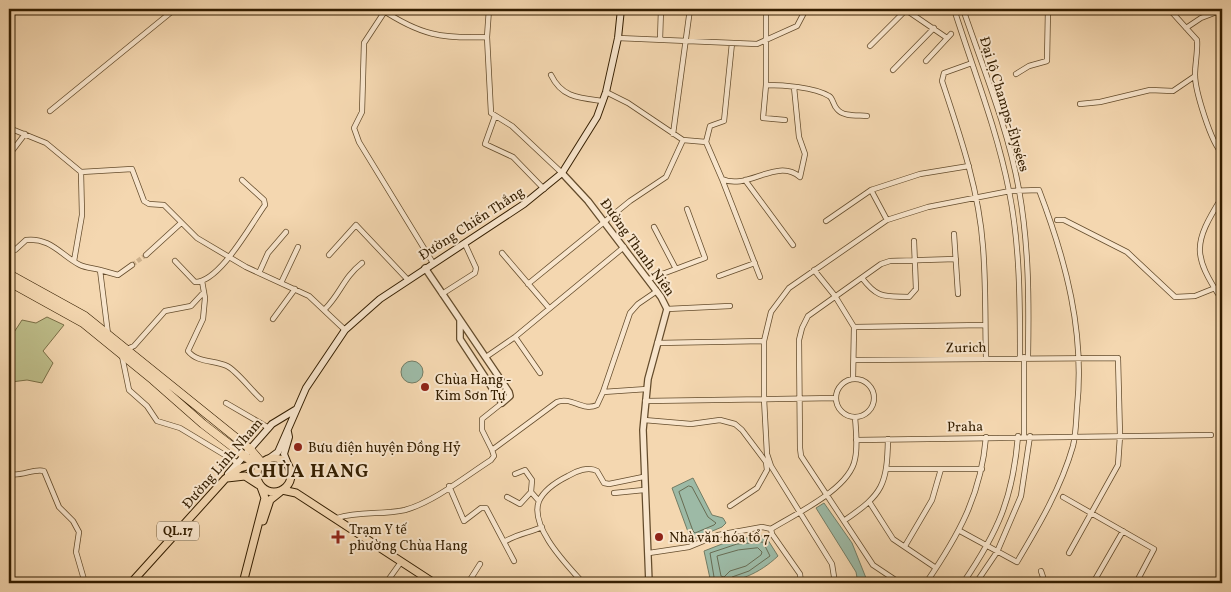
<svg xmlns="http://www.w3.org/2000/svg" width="1231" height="592" font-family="Vollkorn,serif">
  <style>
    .green { fill: #bebe8a; stroke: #796e45 }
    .water { fill: #9dbaa6; stroke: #737c64 }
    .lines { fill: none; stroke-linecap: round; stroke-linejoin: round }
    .shore { stroke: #686c53; stroke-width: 1 }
    .minor-tunnel { stroke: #ceb28d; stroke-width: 4.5; stroke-dasharray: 4.5 2; stroke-linecap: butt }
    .minor-casing { stroke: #644c2c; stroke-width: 6 }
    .tertiary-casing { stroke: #644c2c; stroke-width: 8 }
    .secondary-casing { stroke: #341e00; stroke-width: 8 }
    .primary-casing { stroke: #341e00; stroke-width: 9 }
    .trunk-casing { stroke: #341e00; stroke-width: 9 }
    .minor { stroke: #f8e5cc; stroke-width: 4.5 }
    .tertiary { stroke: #f8e5cc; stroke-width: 5.5 }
    .secondary { stroke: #f8e5cc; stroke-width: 6 }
    .primary { stroke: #f4d7b0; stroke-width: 7 }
    .trunk { stroke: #f4d7b0; stroke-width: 8 }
    .poi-dot { fill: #8f2418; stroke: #f8e5cc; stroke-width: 2 }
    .labels { text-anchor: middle; stroke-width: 4; stroke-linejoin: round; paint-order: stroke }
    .shield { fill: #f8e5cc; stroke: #6f5a3d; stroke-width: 1 }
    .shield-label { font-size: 12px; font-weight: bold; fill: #341e00 }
    .street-label { font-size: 14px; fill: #341e00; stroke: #f8e5cc }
    .poi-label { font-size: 14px; fill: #341e00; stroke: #f8e5cc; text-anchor: start }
    .district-label { font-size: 19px; font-weight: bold; letter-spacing: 1px; fill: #341e00; stroke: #f8e5cc }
  </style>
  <rect width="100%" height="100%" fill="#f4d7b0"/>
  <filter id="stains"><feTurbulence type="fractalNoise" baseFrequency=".004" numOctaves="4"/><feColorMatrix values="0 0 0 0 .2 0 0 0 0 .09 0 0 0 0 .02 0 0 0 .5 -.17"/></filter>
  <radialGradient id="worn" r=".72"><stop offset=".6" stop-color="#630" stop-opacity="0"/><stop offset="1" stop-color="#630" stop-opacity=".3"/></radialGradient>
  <path class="green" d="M47,317L64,325L43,351L53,363L42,383L27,380L11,382L9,386V340L22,320L36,323Z"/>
  <path class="water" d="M401 372a11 11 0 1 1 22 0a11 11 0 1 1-22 0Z
    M693,478L712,515L723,518L726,523L722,527L691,540L672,488Z
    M824,503L852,543L866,578L871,583H858L856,572L816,508Z
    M763,536L766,537L778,556C759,574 737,583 711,583L704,551L735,539Z"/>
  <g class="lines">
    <path class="shore" d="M689,486L692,487L708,517L716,523L714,525L695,533L693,531L679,492Z
      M758,548L762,552L761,555L746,566L730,571L724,577L721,576L717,556L738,550Z
      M715,583L710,553L737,544L763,542L770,556L749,571L732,577L730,583"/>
    <path class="minor-tunnel" d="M132,265L146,255"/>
    <defs>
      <path id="minor" d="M117,9L120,12L125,9
        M381,9C420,35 442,39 487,37
        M489,9L487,37L491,113L512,126L562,173
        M738,9H743
        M766,9V85L763,118L785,120
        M899,9L906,10L947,38
        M954,9C973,69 997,129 1009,191C1020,245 1020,302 1020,357
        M963,9C983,68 1008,128 1019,190C1029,246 1029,301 1028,357
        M1169,9L1197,40C1198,52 1195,63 1195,75C1195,90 1211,143 1222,153
        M385,11L364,43L362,112L354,128L359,142L433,263
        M11,15L18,9
        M1186,28L1201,18L1222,10
        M618,38L757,44L797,26L806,9
        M660,40L661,9
        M870,46L906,10
        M926,61L951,34
        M972,63L944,73L942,81C960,135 979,190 983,247C986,284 985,321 986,358
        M893,70L934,28
        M1016,74L1029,66L1047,61L1048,9
        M551,75C562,98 580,98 603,101
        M766,85C783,85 814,87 829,96C833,98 833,105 837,109C843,117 858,115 867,116
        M606,92L628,103L683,140L706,142L722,179C747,191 777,157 800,177L805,154L799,137L794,87
        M1080,104L1100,102L1150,90L1173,91L1195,76
        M50,111L175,9
        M495,116L485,144L513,157L544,189
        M9,128L46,143L81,172L132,169L144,201L149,204L164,205L197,238L246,267L309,296L345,330
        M673,134L690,9
        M706,142L710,126L724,121L732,43
        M9,155L25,134
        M722,179L760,277
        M745,180L793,245
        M871,190L887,220
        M1222,197C1193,244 1192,254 1222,300
        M1057,220H1064L1127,252L1175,297L1195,296L1215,288
        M826,221L871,190L920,174L969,166
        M654,227L676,269
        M954,234L958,294
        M9,252L15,250L26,240C50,237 62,256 80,265C86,268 93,268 100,270
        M502,253L549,308
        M146,255L181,223
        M329,255L356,225L408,280
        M74,261L82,215L81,172
        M175,261L195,282C220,282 251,224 265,205L264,200L242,180
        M814,270L835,296L854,327L853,378
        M259,273L268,253L286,232
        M719,276L755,263
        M862,278C878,299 884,296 909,297L916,289L914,241
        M649,279L705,258L687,209
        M202,281L205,298L203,319L188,351C197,363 215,360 227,366C237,371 251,390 261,399
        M281,283L298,247
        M528,284L630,201L666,177L683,140
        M442,294L475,273L476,268L465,244
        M325,309C341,293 343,278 362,263
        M667,309L730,306
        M273,319L295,289
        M854,327L985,325
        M108,334L100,270L118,275L132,265
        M515,337L540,373
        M657,343L764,341
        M127,349L134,346L165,311L191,306L204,292
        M122,356L129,390L147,406L157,421L180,428L238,463
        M486,357L515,337L624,247
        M854,360L1118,358L1120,436L1118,465L1069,553
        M836 398a19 19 0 1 1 38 0a19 19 0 1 1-38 0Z
        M603,392L647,389
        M645,401L836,398
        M226,403L269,428
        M644,420L691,424L720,420L735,424L742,430L766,462L767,470L757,488L730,506
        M1024,436V357
        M856,440L1211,435
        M492,450L482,430V419L502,403
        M887,469H982
        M9,474C21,477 34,468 44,471L59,507L73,521L79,532L76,552L85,583
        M515,474L525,470L532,480L531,492
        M449,486L464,521L481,508H486L514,561
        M614,493L644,490
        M507,497L520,504L531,492L539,501
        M1063,497L1154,549L1136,583
        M870,503L893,539L936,568
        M337,518C360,511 382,515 405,510C434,502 466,476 491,460L494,456L492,450L557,402C571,396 583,412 597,405L603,392L630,313L638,304L657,291
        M845,520C883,494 887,485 888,439
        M504,542C517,534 529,533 542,527
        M905,546L932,500L941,469
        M649,553L689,547L718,535L762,527L771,529
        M1041,571L1045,583
        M136,578L145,583
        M386,583L401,562
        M468,583L480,564
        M583,583C568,566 529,527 539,501C544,490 558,481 568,476C576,471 589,466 597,471L604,483L609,484L643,477
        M801,583L800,574L772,534L771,529C795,514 850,489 855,459C858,446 856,431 855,417
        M835,583L832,564L771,466L767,454L764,399V341L771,312L789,288L887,220L928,207L1010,191L1039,190C1066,261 1085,332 1077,408C1076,421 1076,434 1073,446C1061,488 1039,525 1017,562L960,531
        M900,583L873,565L801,456L800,448L799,340L802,328L808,316L881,264L890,261L956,259
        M926,583C958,536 981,496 986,437
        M963,583C998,532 1013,498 1018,436
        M976,583L997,552L1021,496L1030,436
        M1093,583L1123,531"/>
      <path id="tertiary" d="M562,173L588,201L661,297L667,309L648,379L643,430L649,583
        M425,268L509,392L510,396L502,403L460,339V320"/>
      <path id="secondary" d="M288,432L289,437L284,454L290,469
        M267,460L278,452L306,388L345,330L380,299L524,204L562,173L597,117L606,92L618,38L621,9
        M228,474L272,424L295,410"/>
      <path id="primary" d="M257 475a17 17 0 1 1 34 0a17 17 0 1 1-34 0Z
        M227,478L245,476L259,485
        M282,490L296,493L434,583
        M263,521L270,500L280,492
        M131,583L225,479L240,468L257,463
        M243,583L265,498L261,487"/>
      <path id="trunk" d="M9,274L85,316L250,449L262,463
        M9,282L83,323L153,380L203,424L259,467"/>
    </defs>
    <use href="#minor" class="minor-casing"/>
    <use href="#tertiary" class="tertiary-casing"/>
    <use href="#secondary" class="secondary-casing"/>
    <use href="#primary" class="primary-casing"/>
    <use href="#trunk" class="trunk-casing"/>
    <use href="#minor" class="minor"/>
    <use href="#tertiary" class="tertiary"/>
    <use href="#secondary" class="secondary"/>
    <use href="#primary" class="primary"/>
    <use href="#trunk" class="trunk"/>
  </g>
  <g class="poi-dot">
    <circle cx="425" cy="387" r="5"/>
    <circle cx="298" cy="447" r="5"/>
    <path d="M335.5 529.5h5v5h5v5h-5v5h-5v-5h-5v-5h5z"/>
    <circle cx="659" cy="537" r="5"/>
  </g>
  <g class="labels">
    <rect class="shield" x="157" y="521.5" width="42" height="19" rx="4"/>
    <g class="shield-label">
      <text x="178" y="535">QL.17</text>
    </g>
    <g class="street-label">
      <text transform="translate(1005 104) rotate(73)" y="5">Đại lộ Champs-Élysées</text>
      <text transform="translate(471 223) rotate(-33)" y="5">Đường Chiến Thắng</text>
      <text transform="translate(638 247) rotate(54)" y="5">Đường Thanh Niên</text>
      <text transform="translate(966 347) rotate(-1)" y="5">Zurich</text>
      <text transform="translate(965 426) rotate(-1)" y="5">Praha</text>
      <text transform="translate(222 463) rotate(-49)" y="5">Đường Linh Nham</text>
    </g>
    <g class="poi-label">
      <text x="435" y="384">Chùa Hang -<tspan x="435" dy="16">Kim Sơn Tự</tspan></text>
      <text x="308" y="452">Bưu điện huyện Đồng Hỷ</text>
      <text x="349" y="534">Trạm Y tế<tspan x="349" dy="16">phường Chùa Hang</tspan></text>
      <text x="669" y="542">Nhà văn hóa tổ 7</text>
    </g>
    <g class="district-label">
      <text x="309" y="477">CHÙA HANG</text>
    </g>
  </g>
  <rect width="1231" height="592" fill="none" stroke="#f4d7b0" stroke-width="30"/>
  <rect x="10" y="10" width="1211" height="572" fill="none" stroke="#341e00" stroke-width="2.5"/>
  <rect x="15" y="15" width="1201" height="562" fill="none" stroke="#341e00"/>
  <rect width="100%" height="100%" filter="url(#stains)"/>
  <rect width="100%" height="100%" fill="url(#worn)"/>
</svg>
